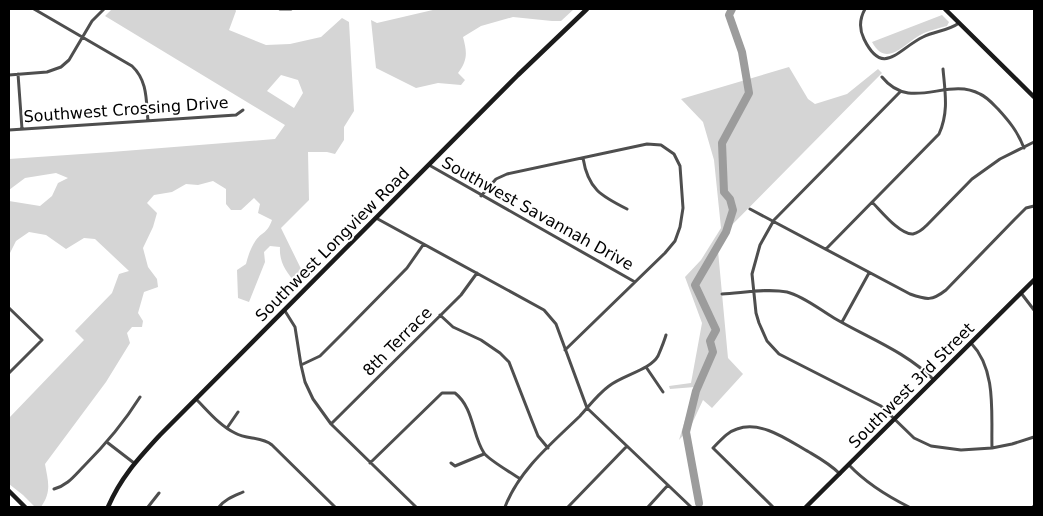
<svg xmlns="http://www.w3.org/2000/svg" width="1043" height="516" font-family="'DejaVu Sans',sans-serif">
  <style>
    .green { fill: #d5d5d5; fill-rule: evenodd }
    .lines { fill: none; stroke-linecap: round; stroke-linejoin: round }
    .river { stroke: #9c9c9c; stroke-width: 8 }
    .street { stroke: #4e4e4e; stroke-width: 3 }
    .secondary { stroke: #1b1b1b; stroke-width: 4.5 }
    .labels { text-anchor: middle; stroke-width: 4; stroke-linejoin: round; paint-order: stroke }
    .street-label { font-size: 16px; fill: #000; stroke: #fff }
  </style>
  <rect width="100%" height="100%" fill="#fff"/>
  <path class="green" d="M112,9H235L236,11L229,30L266,45L290,44L321,37L342,18L349,22L354,111L344,127V140L335,154L327,152H308L309,200L281,228L306,279L296,283C286,272 279,262 280,247L270,246L264,252L265,262L249,302L238,298L237,270L246,264C248,256 251,247 256,240C263,231 267,234 272,220L258,213L260,204L254,198L241,210H231L226,204V189L213,181L198,185L186,184L172,192L154,195L147,203L157,213L153,227L143,248L148,267L157,279L158,287L144,292L138,313L143,321L142,327H132L127,333L130,343L106,382L45,464C48,482 52,491 41,507H35L23,495L9,484V418L84,340L75,331L112,293L119,274L129,271L95,239L84,238L66,249L46,235L29,232L16,241L9,255V201L40,206L52,196L58,183L68,178L56,173L25,178L9,190V159L111,152L275,139L285,125L105,16ZM281,75L298,80L303,93L294,108L267,91Z
    M437,9H574L561,21H552L513,17L481,26L463,37C467,52 468,60 458,73L465,80L461,85L438,83L416,88L376,68L371,20L377,23Z
    M942,15L949,22L947,26C939,28 931,30 924,33C906,41 887,70 872,42Z
    M789,67L808,99L815,104L847,94L878,69L882,73L717,240L728,358L743,374L712,408L703,400L690,428L679,440L695,387L670,389L669,386L691,383L702,323L685,277L701,260L721,228L714,160L703,122L681,99Z"/>
  <g class="lines">
    <path class="river" d="M699,503L686,432L696,391L713,352L710,341L716,330L695,285L726,232L733,210L730,199L724,192L722,143L749,93L742,52L729,15L732,9"/>
    <path class="street" d="M34,9L132,66C148,81 146,101 148,121
      M280,9H291
      M865,9C860,18 859,29 864,39C883,78 898,49 923,37C935,31 948,31 959,23
      M18,74L22,129
      M9,75L47,72L61,67L69,60L92,21L104,9
      M882,77C911,113 947,76 980,94C987,97 993,104 998,109C1009,121 1018,132 1024,148
      M900,92L774,220L760,245L752,274L756,313L759,323L767,341L779,354L881,406L914,438L931,446L961,450L992,448L1012,444L1034,437
      M9,130L236,115L243,110
      M583,158C588,189 601,196 627,209
      M429,165L635,282
      M481,196L496,179L507,174L647,144L661,145L674,154L680,166L683,208L680,227L675,241L665,253L565,350
      M872,202C881,211 900,235 913,234C918,233 923,229 927,225L972,179L1000,159L1034,142
      M750,209L910,294C927,300 932,301 946,290L1014,220L1026,208L1034,206
      M376,218L544,310L556,324L587,408L691,507
      M826,249L939,134C949,112 945,92 943,69
      M1021,293L1034,310
      M722,294C742,293 767,288 787,292C803,296 819,309 834,318C868,338 905,351 934,380
      M9,308L42,340L9,373
      M285,311L295,327L301,365L305,382L313,399L331,424L416,507
      M440,315L453,327L481,340L500,353L509,362L532,421L538,436L548,448
      M842,322L869,273
      M971,343C997,370 991,414 992,448
      M301,365L320,356L344,332L407,268L423,245
      M646,367L663,392
      M196,399C208,411 220,426 235,433C247,440 261,436 272,445L335,507
      M331,424L461,295L477,273
      M227,428L238,412
      M108,443L134,463
      M370,463L442,393H455C474,408 472,435 484,453C488,459 511,473 519,478
      M451,463L455,466L484,454
      M849,465C867,484 887,496 909,507
      M54,489C68,485 74,476 84,466C106,444 123,424 140,397
      M148,507L159,493
      M219,507C225,499 234,496 243,492
      M505,507C519,470 552,443 580,416C589,406 598,394 609,386C623,375 650,370 658,356C661,349 664,342 666,335
      M568,507L627,446
      M648,507L668,485
      M773,507L713,448C721,440 727,432 737,429C762,420 789,441 809,452C821,459 830,464 840,474
      M1033,507L1034,506"/>
    <path class="secondary" d="M945,9L1034,97
      M9,491L25,507
      M108,507C121,477 138,459 160,435L518,75L587,9
      M806,507L1034,280"/>
  </g>
  <g class="labels">
    <g class="street-label">
      <text transform="translate(126 109) rotate(-4)" y="6">Southwest Crossing Drive</text>
      <text transform="translate(538 213) rotate(29)" y="6">Southwest Savannah Drive</text>
      <text transform="translate(332 244) rotate(-45)" y="6">Southwest Longview Road</text>
      <text transform="translate(397 341) rotate(-45)" y="6">8th Terrace</text>
      <text transform="translate(911 385) rotate(-45)" y="6">Southwest 3rd Street</text>
    </g>
  </g>
  <rect width="1043" height="516" fill="none" stroke="#000000" stroke-width="20"/>
</svg>
